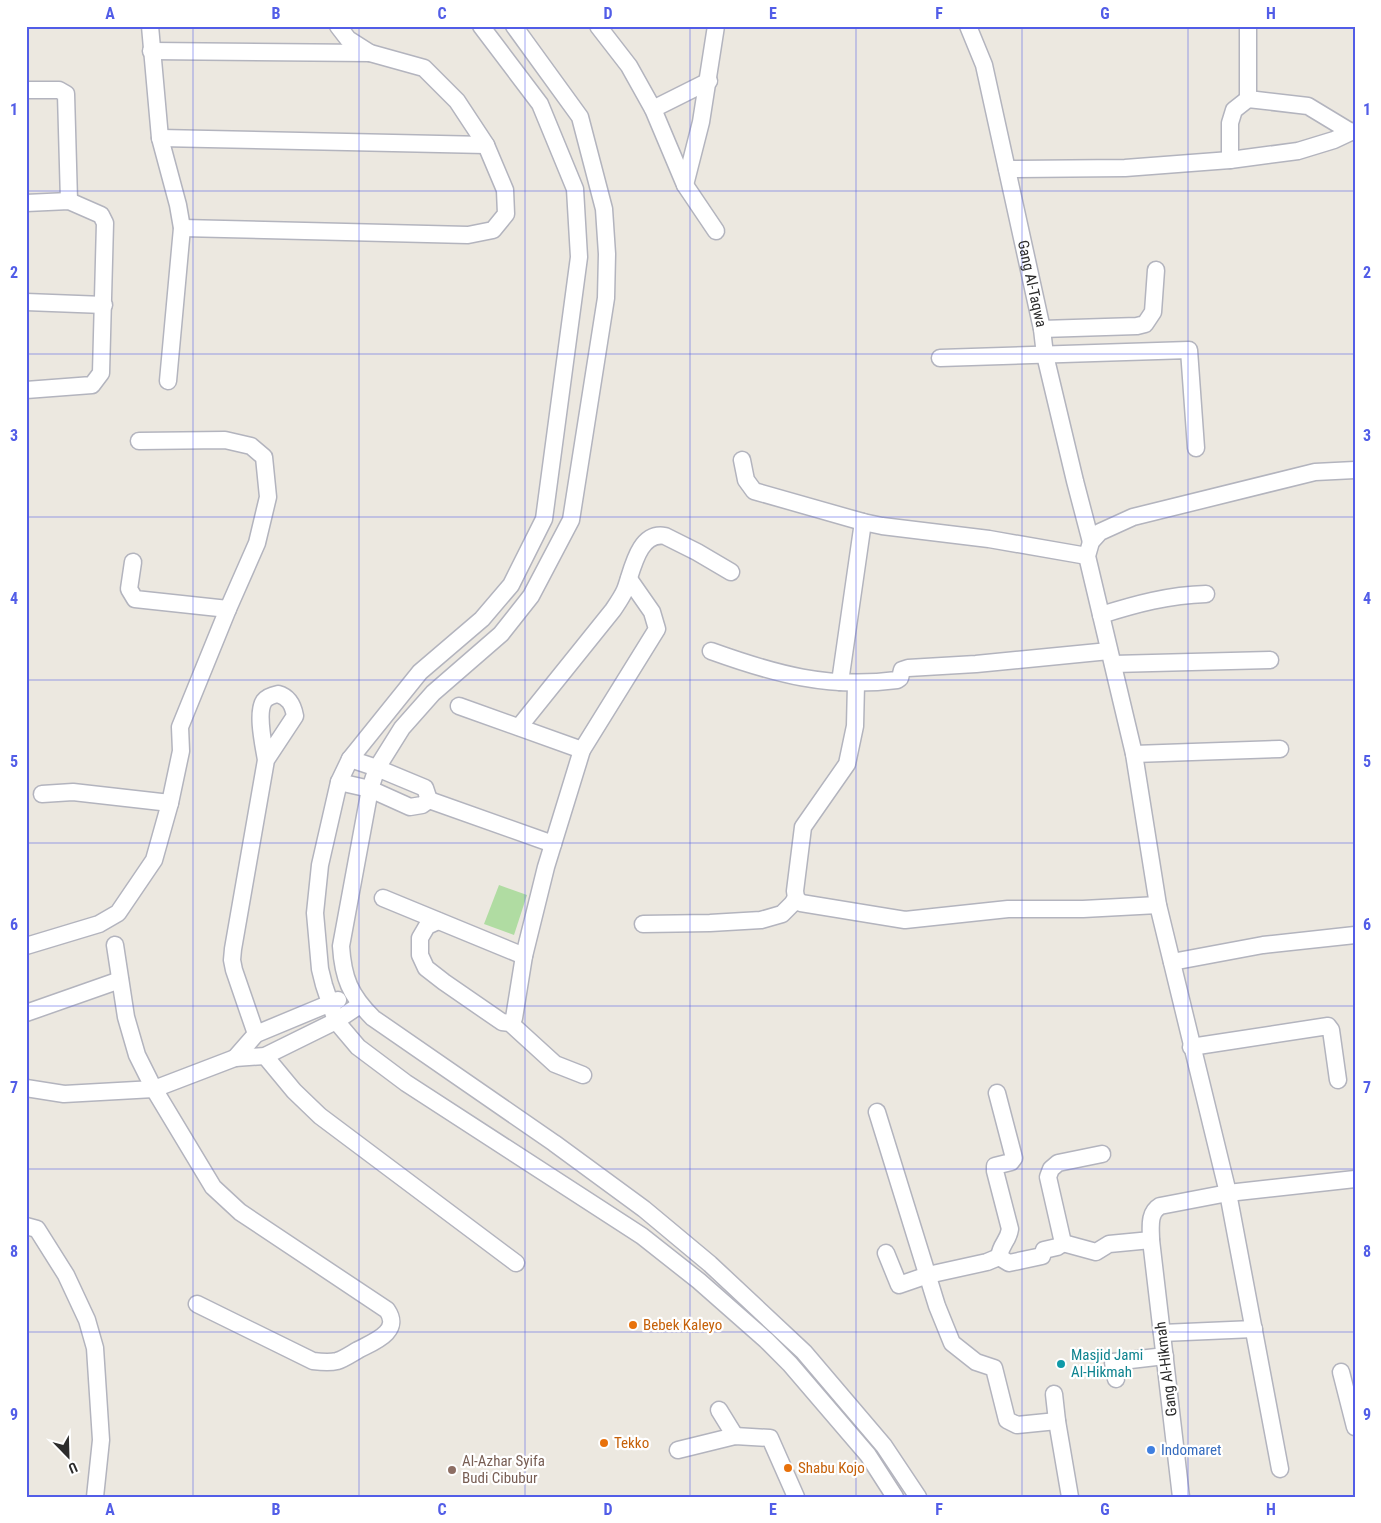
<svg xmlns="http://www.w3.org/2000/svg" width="1381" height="1523" font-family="'Roboto Condensed',sans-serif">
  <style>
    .green { fill: #b0dca2 }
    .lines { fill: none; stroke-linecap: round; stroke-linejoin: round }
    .street-casing { stroke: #b3b4be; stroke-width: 19 }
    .street { stroke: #fff; stroke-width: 16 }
    .grid { fill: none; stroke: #525de7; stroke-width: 1; stroke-opacity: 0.55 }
    .food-dot { fill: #e8710a; stroke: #fff; stroke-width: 2 }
    .culture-dot { fill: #0f9aa8; stroke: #fff; stroke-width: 2 }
    .shop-dot { fill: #3f7fe0; stroke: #fff; stroke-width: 2 }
    .education-dot { fill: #8d6e63; stroke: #fff; stroke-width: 2 }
    .labels { text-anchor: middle; stroke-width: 4.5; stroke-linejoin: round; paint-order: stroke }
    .street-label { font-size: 15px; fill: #2c2c2c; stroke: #fff }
    .food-label { font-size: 15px; fill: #c56008; stroke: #fff; text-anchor: start }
    .culture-label { font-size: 15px; fill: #0d838f; stroke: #fff; text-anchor: start }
    .shop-label { font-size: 15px; fill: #366cbe; stroke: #fff; text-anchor: start }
    .education-label { font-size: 15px; fill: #785e54; stroke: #fff; text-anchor: start }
    .neatline { fill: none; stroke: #525de7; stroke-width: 2 }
    .grid-label { font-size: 16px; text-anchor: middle; font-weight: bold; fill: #525de7 }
  </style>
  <rect width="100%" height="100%" fill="#ece8e0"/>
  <path class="green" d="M499,885L527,895L514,935L484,924Z"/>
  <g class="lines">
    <defs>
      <g id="street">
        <path d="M150,26L160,138L178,205L182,228L168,381"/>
        <path d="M481,26L540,104L575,189L579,257L544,519L511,585L482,619L420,672L350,759L339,782L320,865L315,913L320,969L324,985L336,1021L358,1047L406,1083L642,1236L699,1281L766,1340L790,1364L868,1455L895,1497"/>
        <path d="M514,26L580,117L604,209L607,254L606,298L571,520L531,596L501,634L433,693L402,728L377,768L370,789L341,946C343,978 350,995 373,1018L554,1143L644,1209L710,1264L804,1352L884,1446L918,1497"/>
        <path d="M598,26L629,66L653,109L685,185L716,231"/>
        <path id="s1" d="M968,26L984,65L1042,329L1045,355L1075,481L1091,542"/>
        <path d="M1248,26V99"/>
        <path d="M151,51L370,53"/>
        <path d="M26,90H59L66,94L69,201"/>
        <path d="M653,109L709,81"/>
        <path d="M160,138L486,145"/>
        <path d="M1230,160V123L1234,110L1248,99L1308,106L1351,132L1355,131"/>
        <path d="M1007,169L1125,168L1230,160L1298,151L1334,140L1351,132"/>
        <path d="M685,185L701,122L716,26"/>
        <path d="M26,203L69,201L101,215L105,223L101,373L92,385L26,390"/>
        <path d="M182,228L468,235L493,230L506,214L505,190L486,145L457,101L424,68L370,53L348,39L338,26"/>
        <path d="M26,302L104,305"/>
        <path d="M1042,329L1137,326L1145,324L1153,312L1156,270"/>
        <path d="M940,358L1189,350L1196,448"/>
        <path d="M742,460L746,480L754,491L863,522L882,526L989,539L1087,556"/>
        <path d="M133,562L129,589L135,599L228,609"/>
        <path d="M1101,615C1136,604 1169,595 1206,594"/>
        <path d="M711,651C775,674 828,689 897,680L900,678L902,670L908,668L976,664L1109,651"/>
        <path d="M1113,664L1270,660"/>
        <path d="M840,682L863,522"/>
        <path d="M856,684L855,726L847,764L803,827L795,891L796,898L801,903L905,920L1008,909H1083L1158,905"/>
        <path d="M459,706L582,750"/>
        <path d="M519,727L613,610C617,604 622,597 625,590C632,572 638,531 665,536L697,552L731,572"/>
        <path d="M1134,754L1280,749"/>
        <path d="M350,759L377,768L425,788L429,800"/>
        <path d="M339,782L370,789L410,807L422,805L429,800"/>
        <path d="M42,794L73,792L170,803"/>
        <path d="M429,800L553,844"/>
        <path d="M383,898L524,956"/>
        <path d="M438,921L427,926L420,938V955L426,968L444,982L502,1022L510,1023L555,1064L583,1075"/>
        <path d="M643,924L710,923L761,920L782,914L792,904L796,898"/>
        <path d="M115,945L126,1017L137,1055L154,1089L213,1187L240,1212L387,1310C402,1332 373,1342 358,1350C351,1354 344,1359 337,1361C329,1363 321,1362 313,1361L197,1304"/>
        <path d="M26,946L99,924L118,913L154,860L170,803L181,751L180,727L228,609L257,543L268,497L264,457L251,446L225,440L139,441"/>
        <path d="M1172,962L1263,945L1355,935"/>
        <path d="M26,1013L120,980"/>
        <path d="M510,1023L514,1018L524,956L546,867L582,750L657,629L652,612L629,579"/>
        <path d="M256,1034L234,970L232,960L233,949L266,760L295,716C293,705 289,697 278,694C273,695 267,697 264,701C256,713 264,747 266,760"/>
        <path d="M1191,1047L1328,1026L1331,1030L1338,1080"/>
        <path d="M265,1056L294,1091L320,1116L516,1263"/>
        <path d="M235,1058L256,1034L338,1000"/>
        <path d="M26,1088L64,1094L154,1089L235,1058L265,1056L336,1021L360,1005"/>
        <path d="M997,1093L1014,1158L1011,1162L995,1166V1171L1010,1229C1008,1242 1001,1243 999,1257"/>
        <path d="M877,1112L937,1306L952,1343L976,1362L994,1368L1007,1420L1017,1425L1057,1421"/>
        <path d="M26,1226L37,1229L66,1275L87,1320L95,1348L101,1440L95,1497"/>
        <path d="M1063,1243L1048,1177L1051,1169L1058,1163L1102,1154"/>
        <path d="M1063,1243L1096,1252L1109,1244L1151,1240"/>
        <path d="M886,1253L899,1285L928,1275L987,1262L999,1257"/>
        <path d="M999,1257L1009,1263L1042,1256L1044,1250L1057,1247L1063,1243"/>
        <path d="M1162,1333L1254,1329"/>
        <path d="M1341,1372L1355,1427"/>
        <path d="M1116,1379L1113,1362L1165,1356"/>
        <path d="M1054,1394L1057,1421L1070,1497"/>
        <path d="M719,1410L735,1436"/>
        <path d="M678,1450L735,1436L770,1438L796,1497"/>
        <path d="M1280,1469L1228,1193L1158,905L1134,754L1087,556L1091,542L1100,532L1133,517L1315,472L1355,470"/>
        <path d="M1181,1497L1151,1240C1151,1228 1148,1213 1160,1206L1228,1193L1355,1179"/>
      </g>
    </defs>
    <use href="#street" class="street-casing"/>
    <use href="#street" class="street"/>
  </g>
  <path class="grid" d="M193,26V1497M359,26V1497M525,26V1497M690,26V1497M856,26V1497M1022,26V1497M1188,26V1497M26,191H1355M26,354H1355M26,517H1355M26,680H1355M26,843H1355M26,1006H1355M26,1169H1355M26,1332H1355"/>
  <g class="food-dot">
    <circle cx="633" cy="1325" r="5"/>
    <circle cx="604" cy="1443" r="5"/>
    <circle cx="788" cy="1468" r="5"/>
  </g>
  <circle class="culture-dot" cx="1061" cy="1364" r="5"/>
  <circle class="shop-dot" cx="1151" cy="1450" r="5"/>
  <circle class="education-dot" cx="452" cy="1470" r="5"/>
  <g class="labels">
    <g class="street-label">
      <text dy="5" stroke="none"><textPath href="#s1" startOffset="266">Gang Al-Taqwa</textPath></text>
      <text transform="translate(1166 1369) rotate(-97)" y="5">Gang Al-Hikmah</text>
    </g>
    <g class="food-label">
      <text x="643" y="1330">Bebek Kaleyo</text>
      <text x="614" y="1448">Tekko</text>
      <text x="798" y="1473">Shabu Kojo</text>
    </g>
    <g class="culture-label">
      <text x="1071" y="1360">Masjid Jami<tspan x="1071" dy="17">Al-Hikmah</tspan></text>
    </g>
    <g class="shop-label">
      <text x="1161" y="1455">Indomaret</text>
    </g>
    <g class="education-label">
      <text x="462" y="1466">Al-Azhar Syifa<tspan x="462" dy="17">Budi Cibubur</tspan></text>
    </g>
  </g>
  <rect width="1381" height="1523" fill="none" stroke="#ffffff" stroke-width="55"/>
  <g transform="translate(68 1456) rotate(157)" stroke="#ffffff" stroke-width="4" paint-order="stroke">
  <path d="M0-4L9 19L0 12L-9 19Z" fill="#2c2c2c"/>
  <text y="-8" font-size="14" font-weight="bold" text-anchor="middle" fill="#2c2c2c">U</text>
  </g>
  <rect x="28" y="28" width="1326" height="1468" class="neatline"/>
  <g class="grid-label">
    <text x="110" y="19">A</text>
    <text x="276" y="19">B</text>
    <text x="442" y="19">C</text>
    <text x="608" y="19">D</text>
    <text x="773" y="19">E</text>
    <text x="939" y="19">F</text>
    <text x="1105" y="19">G</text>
    <text x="1271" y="19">H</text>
    <text x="14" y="115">1</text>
    <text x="1367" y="115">1</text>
    <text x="14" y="278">2</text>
    <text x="1367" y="278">2</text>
    <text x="14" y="441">3</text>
    <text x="1367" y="441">3</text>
    <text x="14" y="604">4</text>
    <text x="1367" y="604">4</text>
    <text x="14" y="767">5</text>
    <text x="1367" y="767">5</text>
    <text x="14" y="930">6</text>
    <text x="1367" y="930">6</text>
    <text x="14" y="1093">7</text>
    <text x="1367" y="1093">7</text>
    <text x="14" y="1257">8</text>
    <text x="1367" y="1257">8</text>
    <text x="14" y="1420">9</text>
    <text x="1367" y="1420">9</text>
    <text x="110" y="1515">A</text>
    <text x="276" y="1515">B</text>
    <text x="442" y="1515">C</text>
    <text x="608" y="1515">D</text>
    <text x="773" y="1515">E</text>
    <text x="939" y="1515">F</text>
    <text x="1105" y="1515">G</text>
    <text x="1271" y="1515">H</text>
  </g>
</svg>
